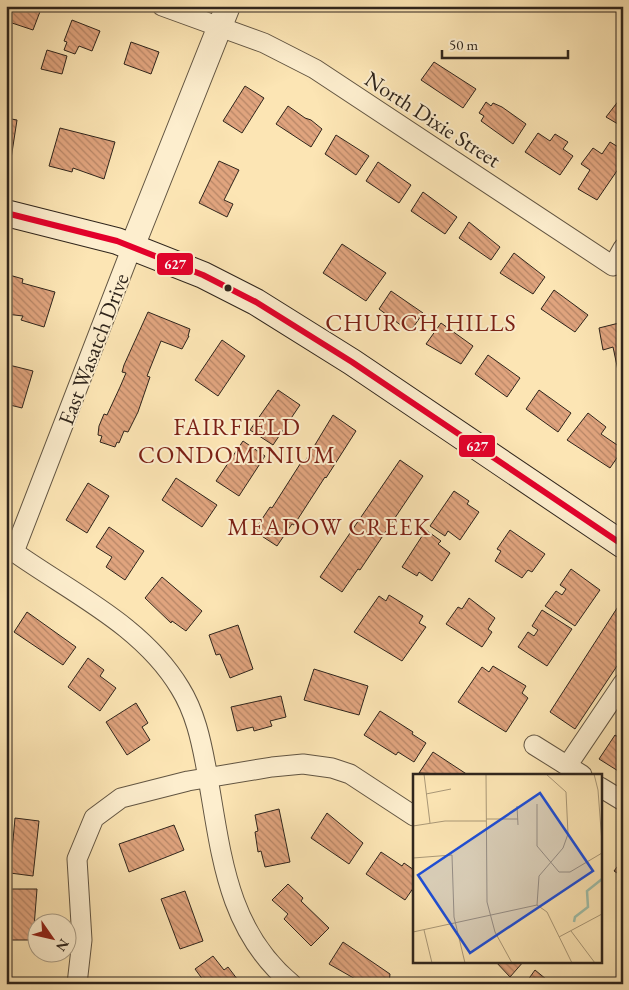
<svg xmlns="http://www.w3.org/2000/svg" width="629" height="990" font-family="'EB Garamond',serif">
  <style>
    .building { fill: url(#building-back-hatch); stroke: #2f251c }
    .lines { fill: none; stroke-linecap: round; stroke-linejoin: round }
    .minor-casing { stroke: #625542; stroke-width: 21 }
    .tertiary-casing { stroke: #625542; stroke-width: 26 }
    .secondary-casing { stroke: #2f251c; stroke-width: 28 }
    .minor { stroke: #fdeece; stroke-width: 19 }
    .tertiary { stroke: #fdeece; stroke-width: 24 }
    .secondary { stroke: #fdeece; stroke-width: 26 }
    .bus-1-casing { stroke: #fdeece; stroke-width: 10 }
    .bus-1 { stroke: #e4002b; stroke-width: 6 }
    .bus-dot { fill: #2f251c; stroke: #fdeece; stroke-width: 2 }
    .labels { text-anchor: middle; stroke-width: 4; stroke-linejoin: round; paint-order: stroke }
    .street-label { font-size: 22px; fill: #2f251c; stroke: #fdeece }
    .neighbourhood-label { font-size: 24px; letter-spacing: 1px; fill: #7a1f14; stroke: #fdeece }
    .inset-river { fill: none; stroke: #a0bfaa; stroke-width: 2.5 }
    .inset-road { fill: none; stroke: #aa9877; stroke-width: 1 }
    .view { fill: #1d4ed8; fill-opacity: 0.15; stroke: #1d4ed8; stroke-width: 2.5 }
    .inset-edge { fill: none; stroke: #2f251c; stroke-width: 2.5 }
    .line-badge { stroke: #fdeece; stroke-width: 2 }
    .badge-label { font-size: 14px; text-anchor: middle; font-weight: bold; fill: #fff }
  </style>
  <defs>
    <pattern id="building-back-hatch" width="6" height="6" patternUnits="userSpaceOnUse" patternTransform="scale(1.25)"><rect width="6" height="6" fill="#e0a47e"/><path d="M-1 5l2 2M0 0l6 6M5-1l2 2" fill="none" stroke="#b68566"/></pattern>
  </defs>
  <rect width="100%" height="100%" fill="#fce5b4"/>
  <filter id="stains"><feTurbulence type="fractalNoise" baseFrequency=".004" numOctaves="4"/><feColorMatrix values="0 0 0 0 .2 0 0 0 0 .09 0 0 0 0 .02 0 0 0 .5 -.17"/></filter>
  <radialGradient id="worn" r=".72"><stop offset=".6" stop-color="#630" stop-opacity="0"/><stop offset="1" stop-color="#630" stop-opacity=".3"/></radialGradient>
  <path class="building" d="M6,6H33L41,9L33,30L6,21Z
    M72,20L100,31L92,51L79,46L75,54L64,50L67,42L64,41Z
    M131,42L159,52L151,74L124,64Z
    M47,50L67,56L62,74L41,69Z
    M434,62L476,89L463,108L421,80Z
    M245,86L264,98L242,133L223,121Z
    M623,95V127L606,117Z
    M486,102L491,106L493,103L502,107L526,124L513,144L481,121L484,116L479,113Z
    M288,106L305,118L311,120L322,129L311,147L276,124Z
    M6,118L17,120L11,159H6Z
    M60,128L115,142L104,179L73,168L72,172L49,166Z
    M538,133L550,141L555,134L568,142L563,149L573,156L560,175L525,152Z
    M336,135L369,156L356,175L325,154Z
    M610,142L623,150V162L597,200L578,189L590,170L581,164L593,148L602,154Z
    M219,161L239,170L224,200L233,204L227,217L199,203Z
    M378,162L411,185L399,203L366,181Z
    M423,192L457,217L445,234L411,211Z
    M469,222L500,247L491,260L459,238Z
    M342,244L386,273L366,301L323,273Z
    M514,253L545,277L533,294L500,273Z
    M6,274L23,279L22,283L55,292L44,327L21,320L23,316L6,314Z
    M554,290L588,315L575,332L541,309Z
    M391,291L423,313L410,332L379,309Z
    M148,312L190,329L188,336H189L182,349L161,341L147,376L150,377L138,412L128,432L124,431L119,443L117,442L115,447L100,442L102,436L98,435L99,426L104,414L107,415L120,387L126,373L122,372L124,365Z
    M623,322V380H620L613,347L603,350L599,328Z
    M441,323L473,346L461,364L426,344Z
    M222,340L245,356L218,396L195,380Z
    M488,355L520,378L507,397L475,374Z
    M9,365L33,371L22,408L6,404V367Z
    M278,390L300,405L273,445L250,430Z
    M539,390L571,413L558,432L526,409Z
    M588,413L606,427L601,434L623,449L610,468L567,440Z
    M333,415L356,431L326,478L325,477L294,525L292,524L277,546L254,531L270,507L272,508L302,461L304,463Z
    M243,441L265,456L239,496L216,481Z
    M400,460L423,476L360,570L358,569L342,592L320,577Z
    M176,478L217,505L202,527L162,500Z
    M88,483L109,496L87,533L66,520Z
    M454,491L469,501L467,504L479,512L460,540L448,531L445,536L430,526Z
    M109,527L144,551L125,580L106,567L112,557L96,547Z
    M426,530L441,541L438,544L450,553L432,581L419,572L417,576L402,567Z
    M510,530L545,554L532,572L528,570L522,578L495,561L501,551L497,549Z
    M571,569L600,590L575,626L545,606L556,591L562,595L566,589L560,585Z
    M162,577L202,611L186,631L172,621L171,623L145,598Z
    M389,595L423,616L419,623L426,627L402,661L354,632L379,596L386,601Z
    M469,598L495,618L488,629L492,632L482,647L446,624L458,607L462,609Z
    M621,602L623,657L575,729L550,712Z
    M542,610L572,629L547,666L518,647L528,632L534,636L538,630L532,626Z
    M27,612L76,647L63,665L14,632Z
    M238,625L253,669L230,678L220,654L216,655L209,635Z
    M88,658L104,670L100,676L116,688L100,711L68,687Z
    M493,666L526,686L522,693L528,698L506,732L458,702L482,667L489,672Z
    M314,669L368,686L359,715L304,700Z
    M281,696L286,717L270,721L272,726L254,731L253,727L237,731L231,707Z
    M136,703L148,723L142,727L150,740L127,755L106,722Z
    M380,711L413,732L412,734L426,743L414,762L398,752L396,755L364,735Z
    M615,735L623,740V774L599,759Z
    M433,752L468,775L419,773Z
    M279,809L290,862L265,867L261,851L258,852L255,832L258,831L255,815Z
    M327,813L363,843L349,864L311,838Z
    M15,818L39,821L33,876L10,873Z
    M174,825L184,850L129,872L119,844Z
    M381,852L402,866L404,863L414,870V887L405,900L366,874Z
    M623,859V877L614,871Z
    M288,884L303,898L301,901L329,928L311,946L284,919L288,914L272,900Z
    M6,889H37L33,940H7Z
    M185,891L203,941L180,949L161,899Z
    M343,942L390,974L389,984H364L329,964Z
    M213,956L224,970L228,967L241,984H206L195,969Z
    M495,961H524L510,977Z
    M535,970L552,984H525Z"/>
  <g class="lines">
    <defs>
      <path id="minor" d="M162,6L264,43L315,69L613,266L623,248
        M14,552C72,593 143,626 180,688C195,712 201,740 206,767C221,847 224,928 292,984
        M14,552L132,247
        M534,745L582,775
        M567,766L623,683
        M600,787L623,801
        M77,984L82,940L77,859L94,818L121,798L188,781L272,767L303,764L332,768L350,774L414,816"/>
      <path id="tertiary" d="M132,247L228,6"/>
      <path id="secondary" d="M6,213L117,241L203,275L256,302L352,362L623,545"/>
    </defs>
    <use href="#minor" class="minor-casing"/>
    <use href="#tertiary" class="tertiary-casing"/>
    <use href="#secondary" class="secondary-casing"/>
    <use href="#minor" class="minor"/>
    <use href="#tertiary" class="tertiary"/>
    <use href="#secondary" class="secondary"/>
    <defs>
      <path id="bus-1" d="M6,213L117,241L203,275L256,302L352,362L623,545"/>
    </defs>
    <use href="#bus-1" class="bus-1-casing"/>
    <use href="#bus-1" class="bus-1"/>
  </g>
  <circle class="bus-dot" cx="228" cy="288" r="4.5"/>
  <g class="labels">
    <g class="street-label">
      <text transform="translate(433 119) rotate(33)" y="8">North Dixie Street</text>
      <text transform="translate(93 349) rotate(-69)" y="8">East Wasatch Drive</text>
    </g>
    <g class="neighbourhood-label">
      <text x="421" y="331">CHURCH HILLS</text>
      <text x="237" y="435">FAIRFIELD<tspan x="237" dy="28">CONDOMINIUM</tspan></text>
      <text x="329" y="535">MEADOW CREEK</text>
    </g>
  </g>
  <g transform="translate(413 774)">
    <rect width="189" height="189" fill="#fce5b4"/>
    <path class="inset-river" d="M161,148L162,143L175,133L174,117L189,105"/>
    <path class="inset-road" d="M11,0L17,49M73,0L74,128L82,158L99,189M181,0L185,16L189,69M13,20L38,15M124,30V72L146,98H157L189,79M104,32L105,51M73,45H105M0,52L32,47H73M0,84L39,81L41,143L52,189M124,131L126,102L150,74L155,60L153,18L133,0M124,131L134,138L159,189M11,156L19,189M158,157L182,189M0,158L124,131M146,163L189,140"/>
    <path class="view" d="M127,19L180,97L57,179L5,101Z"/>
    <rect width="189" height="189" class="inset-edge"/>
  </g>
  <g class="line-badge">
    <rect x="156" y="252" width="38" height="24" rx="5" fill="#e4002b"/>
    <rect x="458" y="434" width="38" height="24" rx="5" fill="#e4002b"/>
  </g>
  <g class="badge-label">
    <text x="175" y="269">627</text>
    <text x="477" y="451">627</text>
  </g>
  <rect width="629" height="990" fill="none" stroke="#fce5b4" stroke-width="25"/>
  <rect x="8" y="8" width="614" height="975" fill="none" stroke="#2f251c" stroke-width="2.5"/>
  <rect x="12" y="12" width="604" height="965" fill="none" stroke="#2f251c"/>
  <g transform="translate(52 938) rotate(124)"><circle r="24" fill="#fdeece" stroke="#ab9e87"/>
  <path d="M0-4L9 19L0 12L-9 19Z" fill="#8f2418"/>
  <text y="-8" font-size="14" font-weight="bold" text-anchor="middle" fill="#2f251c">N</text>
  </g>
  <path d="M442 50v8h126v-8" fill="none" stroke="#2f251c" stroke-width="2.5"/>
  <text x="449" y="50" font-size="15" fill="#2f251c" stroke="#fdeece" stroke-width="4" paint-order="stroke">50 m</text>
  <rect width="100%" height="100%" filter="url(#stains)"/>
  <rect width="100%" height="100%" fill="url(#worn)"/>
</svg>
